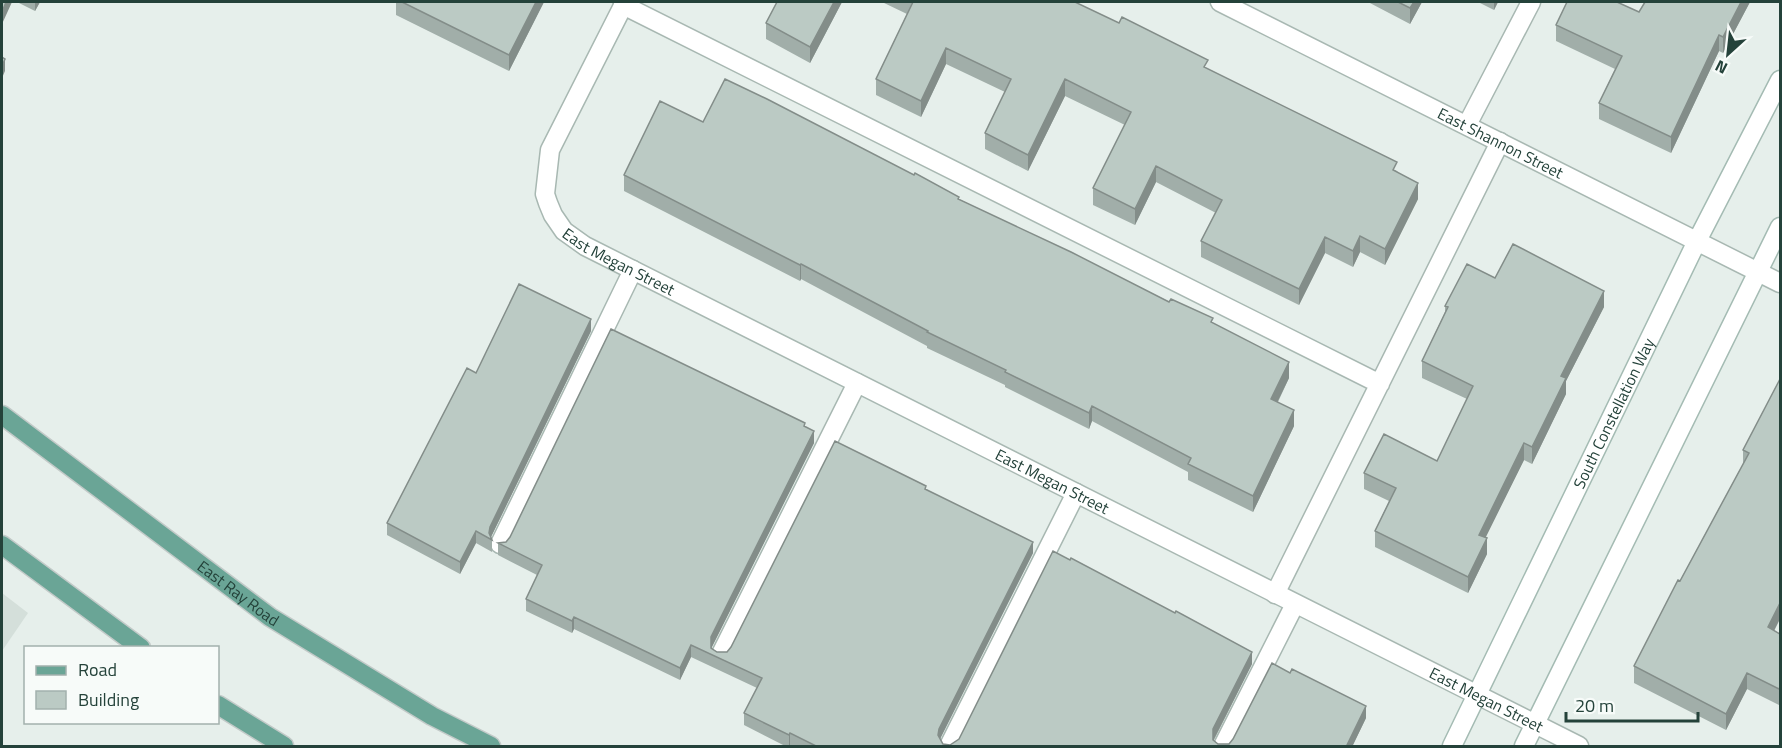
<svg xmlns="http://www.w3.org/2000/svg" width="1782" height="748" font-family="'Titillium Web',sans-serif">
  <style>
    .built { fill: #d4dfda }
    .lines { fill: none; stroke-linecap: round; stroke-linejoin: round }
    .lane-casing { stroke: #a8b8b2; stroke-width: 21 }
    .street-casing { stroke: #a8b8b2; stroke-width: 21 }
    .secondary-casing { stroke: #a4bbb3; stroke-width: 21 }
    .primary-casing { stroke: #c2cac8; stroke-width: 21 }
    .lane { stroke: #fff; stroke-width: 18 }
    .street { stroke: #fff; stroke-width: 18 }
    .secondary { stroke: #fff; stroke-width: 18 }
    .primary { stroke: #6aa596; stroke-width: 18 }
    .wall { fill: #a1aea9 }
    .shaded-wall { fill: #838d89 }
    .building { fill: #bbcac4; stroke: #838d89; stroke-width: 1.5 }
    .labels { text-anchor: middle; stroke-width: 6; stroke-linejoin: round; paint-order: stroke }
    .street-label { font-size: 16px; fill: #24423a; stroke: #f7fbf9 }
  </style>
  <rect width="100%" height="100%" fill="#e6efeb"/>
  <path class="built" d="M2,593L28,613L2,651Z"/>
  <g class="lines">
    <defs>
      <path id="lane" d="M623,5L1380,384
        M1467,125L1531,2
        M500,544L633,270
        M1275,594L1500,142
        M721,654L857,383
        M949,746L1076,493
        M1223,746L1295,604"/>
      <g id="street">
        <path id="s1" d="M625,2L550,150L545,194L548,203L553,215L564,231L585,246L1579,746"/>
        <path id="s2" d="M1220,2L1780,283"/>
      </g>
      <g id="secondary">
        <path id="s3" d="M1452,746L1697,241L1780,80"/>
        <path d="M1524,746L1780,227"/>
      </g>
      <g id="primary">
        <path id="s4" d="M2,415L270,617L432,716L491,746"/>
        <path d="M2,545L141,648"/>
        <path d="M218,705L284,746"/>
      </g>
    </defs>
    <use href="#lane" class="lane-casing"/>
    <use href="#street" class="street-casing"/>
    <use href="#secondary" class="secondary-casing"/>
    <use href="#primary" class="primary-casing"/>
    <use href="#lane" class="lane"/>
    <use href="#street" class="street"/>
    <use href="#secondary" class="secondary"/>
    <use href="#primary" class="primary"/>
  </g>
  <path class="wall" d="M17,2H40L35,11Z
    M396,2H544L509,71L396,15Z
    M777,2H842L810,63L766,39V23Z
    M882,2H1075L1208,69L1397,171L1418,199L1385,265L1360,252L1353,267L1325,253L1299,305L1201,257V241L1216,213L1156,182L1135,225L1093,205V188L1125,125L1065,96L1028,171L985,149V133L1005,92L946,64L921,117L876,95V79L907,14Z
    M1368,2H1422L1410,24Z
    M1478,2H1498L1494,10Z
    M1645,2H1750L1723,53L1719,51L1671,153L1599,119V103L1615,69L1556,41V25L1639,12Z
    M703,122L959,199L1213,323L1289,378L1278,402L1294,426L1253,512L1188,480V472L1092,421L1089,429L1005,387V385L927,348V346L801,279L800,281L624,191V175Z
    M1495,278L1604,307L1566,381V394L1532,464L1524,460L1485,537L1487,554L1468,593L1375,547V531L1389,501L1364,489V473L1437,461L1467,399L1422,378V361L1445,312V306Z
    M591,331L491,537L492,540V552L476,543L460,574L387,535V523L476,373Z
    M1780,379L1774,631L1780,634V703L1779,705L1747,689L1726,730L1634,683V666L1743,464V450Z
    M805,426L814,443L711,648L717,652H727L926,489L1033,553L940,739L943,744L950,745L1252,664L1214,740L1218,744H1229L1366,718L1352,747H793L790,745L789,747H787L744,725V713L757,688L691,657L680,680L574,629L572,633L526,611V599L537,575L498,555V543L506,542Z"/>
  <path class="shaded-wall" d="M6,2H12L2,24V12Z
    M35,2H40L35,11Z
    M536,2H544L509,71V55Z
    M834,2H842L810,63V47Z
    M1414,2H1422L1410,24V8Z
    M1494,2H1498L1494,10Z
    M1741,2H1750L1723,53V37Z
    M1719,35V51L1671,153V137Z
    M946,48V64L921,117V101Z
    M5,59V71L2,78V66Z
    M1065,79V96L1028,171V155Z
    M1156,166V182L1135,225V209Z
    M1418,183V199L1385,265V249Z
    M1360,236V252L1353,267V251Z
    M1325,237V253L1299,305V289Z
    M801,264V279L800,281V265Z
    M1604,291V307L1566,381V394L1532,464V447L1561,376Z
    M591,319V331L490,539L489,533L490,527Z
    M1289,362V378L1271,415V399Z
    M1092,406V421L1089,429V413Z
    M1294,410V426L1253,512V496Z
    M814,431V443L711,649V637Z
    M1524,443V460L1479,551V535Z
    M476,531V543L460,574V562Z
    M1487,538V554L1468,593V577Z
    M1033,542V553L939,741L938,735L939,729Z
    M1780,603V619L1768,643V627Z
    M574,617V629L572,633V621Z
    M691,645V657L680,680V668Z
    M1252,652V664L1213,741V729Z
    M1747,673V689L1726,730V714Z
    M1780,687V703L1779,705V689Z
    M1366,706V718L1352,747H1346Z
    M790,733V745L789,747V735Z"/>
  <path class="building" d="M2,2H6L2,12Z
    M402,2H536L509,55Z
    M777,2H834L810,47L766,23Z
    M913,2H1075L1119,23L1122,17L1208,60L1204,67L1397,162L1393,170L1418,183L1385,249L1360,236L1353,251L1325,237L1299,289L1201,241L1222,200L1156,166L1135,209L1093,188L1131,112L1065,79L1028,155L985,133L1011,79L946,48L921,101L876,79Z
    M1398,2H1414L1410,8Z
    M1567,2H1617L1639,12L1645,2H1741L1723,37L1719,35L1671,137L1599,103L1622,56L1556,25Z
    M2,57L5,59L2,66Z
    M725,79L767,99L914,175L915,173L959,197L958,199L1071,252L1169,302L1171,299L1213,318L1211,322L1289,362L1271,399L1294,410L1253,496L1188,464L1191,458L1092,406L1089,413L1005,372L1006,370L927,332L928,331L801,264L800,265L624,175L660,101L703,122Z
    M1513,244L1604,291L1561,376L1566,378L1532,447L1524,443L1479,535L1487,538L1468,577L1375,531L1396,488L1364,473L1384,434L1437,461L1473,386L1422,361L1448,307L1445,306L1467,264L1495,278Z
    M519,284L591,319L490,527L489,533L492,540L476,531L460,562L387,523L467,368L476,373Z
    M611,329L805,423L804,426L814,431L711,637V648L717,652H727L731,647L835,441L926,486L925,489L1033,542L939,729L938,735L943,744L950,745L959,739L1053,551L1070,560L1071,558L1175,613L1176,611L1252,652L1213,729V740L1218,744H1229L1233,739L1272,663L1290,673L1292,669L1366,706L1346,747H818L790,733L789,735L744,713L762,678L691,645L680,668L574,617L572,621L526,599L542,565L498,543L506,542L510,537Z
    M1780,379V603L1768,627L1780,634V687L1779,689L1747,673L1726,714L1634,666L1678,580L1680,581L1749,453L1743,450Z"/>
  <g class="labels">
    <g class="street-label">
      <text dy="6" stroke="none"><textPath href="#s2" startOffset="314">East Shannon Street</textPath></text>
      <text dy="6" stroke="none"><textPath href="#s1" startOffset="315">East Megan Street</textPath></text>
      <text dy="6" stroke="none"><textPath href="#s3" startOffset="370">South Constellation Way</textPath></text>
      <text dy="6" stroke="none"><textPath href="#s1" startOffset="801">East Megan Street</textPath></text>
      <text dy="6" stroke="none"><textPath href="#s4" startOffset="296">East Ray Road</textPath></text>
      <text dy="6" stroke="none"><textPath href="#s1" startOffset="1287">East Megan Street</textPath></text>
    </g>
  </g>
  <rect width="1782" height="748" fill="none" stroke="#24423a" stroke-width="6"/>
  <rect x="24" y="646" width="195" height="78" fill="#f7fbf9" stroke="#a3b1ad" stroke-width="1.5"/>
  <rect x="36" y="666" width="30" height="9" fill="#6aa596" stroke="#a3b1ad" stroke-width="1.5"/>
  <text x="78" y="676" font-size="18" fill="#24423a">Road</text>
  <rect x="36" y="691" width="30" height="18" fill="#bbcac4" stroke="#a3b1ad" stroke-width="1.5"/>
  <text x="78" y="706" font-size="18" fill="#24423a">Building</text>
  <g transform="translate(1728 54) rotate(207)" stroke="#f7fbf9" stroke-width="4.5" paint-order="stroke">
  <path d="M0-4.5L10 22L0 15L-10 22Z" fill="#24423a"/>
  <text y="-9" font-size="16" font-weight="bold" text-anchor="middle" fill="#24423a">N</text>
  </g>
  <path d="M1566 712v9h132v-9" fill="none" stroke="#24423a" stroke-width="3"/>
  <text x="1575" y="712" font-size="18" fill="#24423a" stroke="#f7fbf9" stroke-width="4.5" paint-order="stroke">20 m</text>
</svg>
